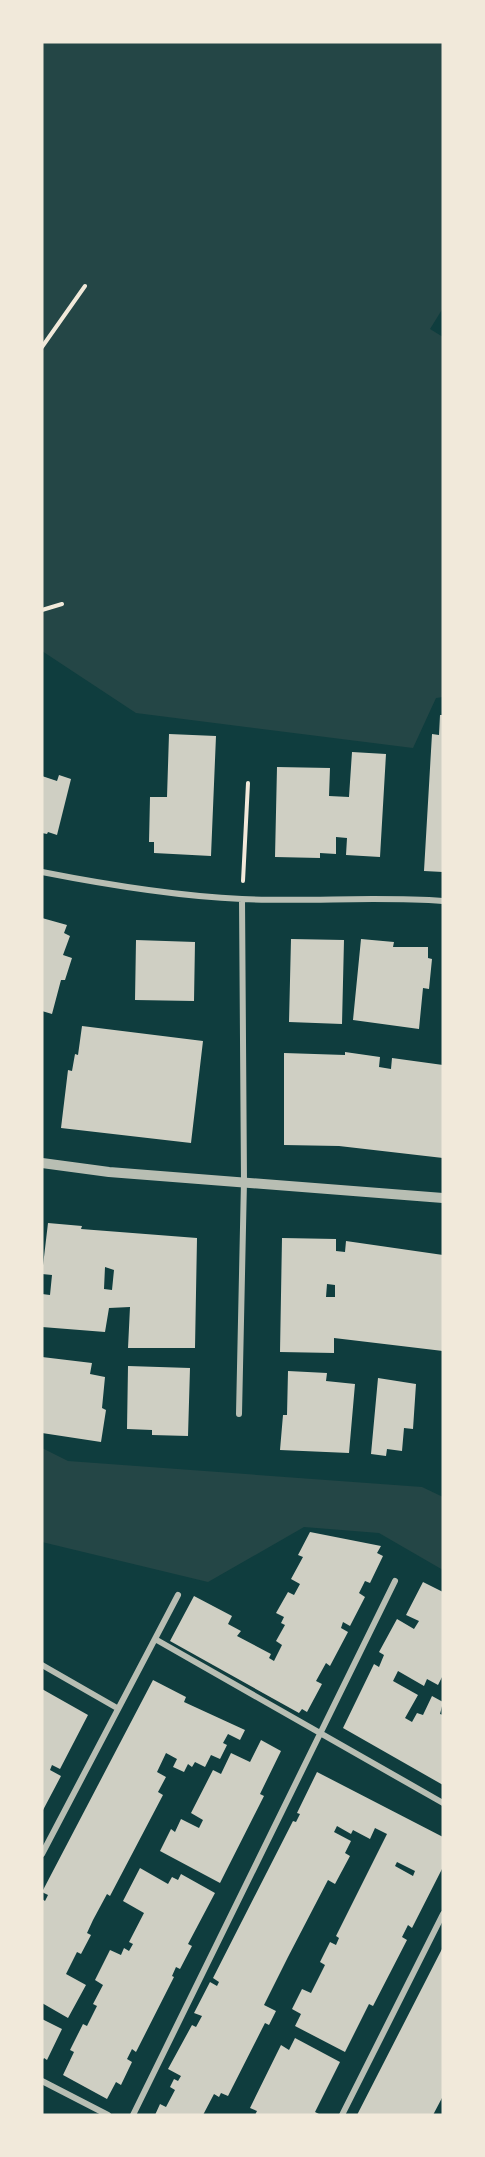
<svg xmlns="http://www.w3.org/2000/svg" width="485" height="2157" font-family="Arial,sans-serif">
  <style>
    .green { fill: #244646 }
    .building { fill: #cfcfc3; fill-rule: evenodd }
    .lines { fill: none; stroke-linecap: round; stroke-linejoin: round }
    .path { stroke: #f1e9da; stroke-width: 4 }
    .minor { stroke: #b8beb3; stroke-width: 6 }
    .tertiary { stroke: #b8beb3; stroke-width: 10 }
  </style>
  <rect width="100%" height="100%" fill="#0f3d3e"/>
  <path class="green" d="M42,42H443V308L430,329L443,337V697L436,698L413,748L136,713L42,651Z
    M42,1448L68,1461L422,1487L443,1497V1570L379,1533L304,1527L208,1582L42,1542Z"/>
  <path class="building" d="M440,715H443V872L424,871L432,734L439,735Z
    M169,734L216,736L211,856L154,853V842H149L150,797H167Z
    M352,752L386,754L380,857L346,855L347,838L336,837V854L320,853V858L275,857L277,767L330,768L329,796L349,797Z
    M59,775L71,779L57,835L48,832L47,834L42,833V776L57,781Z
    M42,918L67,925L64,933L70,936L63,955L72,958L65,980H61L52,1014L42,1011Z
    M291,939L344,940L342,1024L289,1022Z
    M361,939L394,942L393,947H428V958L432,959L429,989L423,988L419,1029L353,1020Z
    M136,940L195,942L194,1001L135,1000Z
    M82,1026L203,1041L191,1143L61,1128L68,1070L72,1071L75,1054L78,1055Z
    M345,1052L380,1057L379,1067L391,1069L392,1058L443,1065V1158L339,1146L284,1145V1053L345,1055Z
    M48,1223L82,1226L81,1229L197,1238L195,1348H128L130,1307L109,1308L105,1332L42,1327V1294L50,1295L52,1275L42,1274ZM105,1267L114,1270L112,1290L104,1289Z
    M282,1238L336,1239V1251L345,1252L346,1241L443,1255V1351L334,1338V1353L280,1352ZM327,1284L335,1285V1297H326Z
    M42,1357L92,1363L90,1374L105,1377L102,1408L106,1410L101,1442L42,1433Z
    M128,1366L190,1368L188,1436L152,1435V1430L127,1429Z
    M288,1371L327,1373L326,1381L355,1384L349,1453L280,1450L283,1415H287Z
    M378,1378L416,1384L413,1429L404,1428L402,1451L387,1449L386,1456L371,1454Z
    M310,1532L381,1546L377,1553L383,1556L370,1583L365,1581L359,1593L365,1597L350,1626L343,1622L341,1628L348,1632L330,1666L326,1663L316,1681L322,1684L307,1712L302,1709L299,1713L170,1641L194,1596L232,1616L228,1624L241,1631L237,1636L271,1654L269,1658L274,1661L282,1645L276,1641L285,1625L281,1623L284,1617L276,1613L288,1592L294,1595L300,1584L291,1579L303,1557L298,1555Z
    M423,1582L443,1592V1675L438,1685L427,1679L424,1686L398,1671L393,1681L418,1695L405,1718L412,1722L417,1713L423,1715L432,1696L443,1702L440,1714L443,1715V1785L343,1728L374,1664L379,1667L384,1655L379,1652L397,1619L414,1629L419,1621L406,1615Z
    M153,1680L186,1697L184,1702L245,1730L240,1740L228,1734L223,1743L227,1745L220,1759L211,1755L205,1767L195,1762L192,1767L188,1764L184,1772L173,1767L177,1759L166,1753L157,1772L166,1777L158,1792L163,1795L110,1896L107,1894L93,1920L87,1933L91,1935L81,1954L77,1952L66,1974L86,1985L68,2018L42,2003V1899L45,1901L48,1895L42,1892Z
    M42,1689L88,1715L60,1769L52,1765L50,1770L61,1776L42,1812Z
    M261,1740L281,1751L260,1794L264,1796L220,1883L160,1851L171,1829L175,1832L181,1819L199,1828L203,1820L191,1813L213,1770L221,1774L231,1753L250,1762Z
    M317,1772L443,1837V1867L412,1928L408,1925L402,1937L407,1940L373,2006L369,2004L345,2052L295,2026L301,2014L292,2009L302,1989L311,1993L325,1965L320,1962L330,1942L336,1945L339,1938L336,1936L387,1834L375,1828L370,1839L353,1830L351,1834L337,1826L334,1832L351,1841L345,1853L350,1856L335,1884L328,1880L288,1957L264,2005L276,2011L269,2025L265,2023L228,2096L221,2093L219,2097L214,2094L203,2115H155L160,2104L166,2107L175,2090L170,2087L174,2079L178,2081L181,2076L168,2069L192,2025L196,2027L202,2016L194,2013L210,1982L217,1986L219,1982L213,1978L293,1821L296,1822L300,1814L297,1813ZM397,1862L415,1871L413,1876L395,1866Z
    M140,1868L168,1884L172,1877L178,1880L181,1874L215,1893L188,1944L192,1946L180,1969L176,1967L172,1976L174,1977L136,2052L132,2049L127,2059L132,2062L121,2085L116,2082L107,2099L63,2075L74,2052L70,2050L83,2024L87,2026L97,2006L93,2004L103,1985L95,1980L110,1950L121,1955L124,1948L129,1951L133,1944L129,1942L144,1913L123,1901Z
    M443,1947V2096L433,2115H357Z
    M42,2019L62,2029L47,2060L44,2058L42,2061Z
    M295,2038L340,2062L315,2112L321,2115H255L257,2111L250,2108L281,2045L289,2050Z"/>
  <g class="lines">
    <path class="path" d="M42,347L85,286
      M42,610L62,604
      M243,881L248,783"/>
    <path class="minor" d="M42,872C108,885 174,896 242,899C309,902 376,896 443,901
      M239,1414L244,1181L242,899
      M155,1639L443,1803
      M42,1665L117,1708
      M42,1854L178,1595
      M42,2081L108,2115
      M133,2115L395,1581
      M342,2115L443,1914"/>
    <path class="tertiary" d="M42,1163L109,1172L443,1198"/>
  </g>
  <rect width="485" height="2157" fill="none" stroke="#f1e9da" stroke-width="87"/>
</svg>
